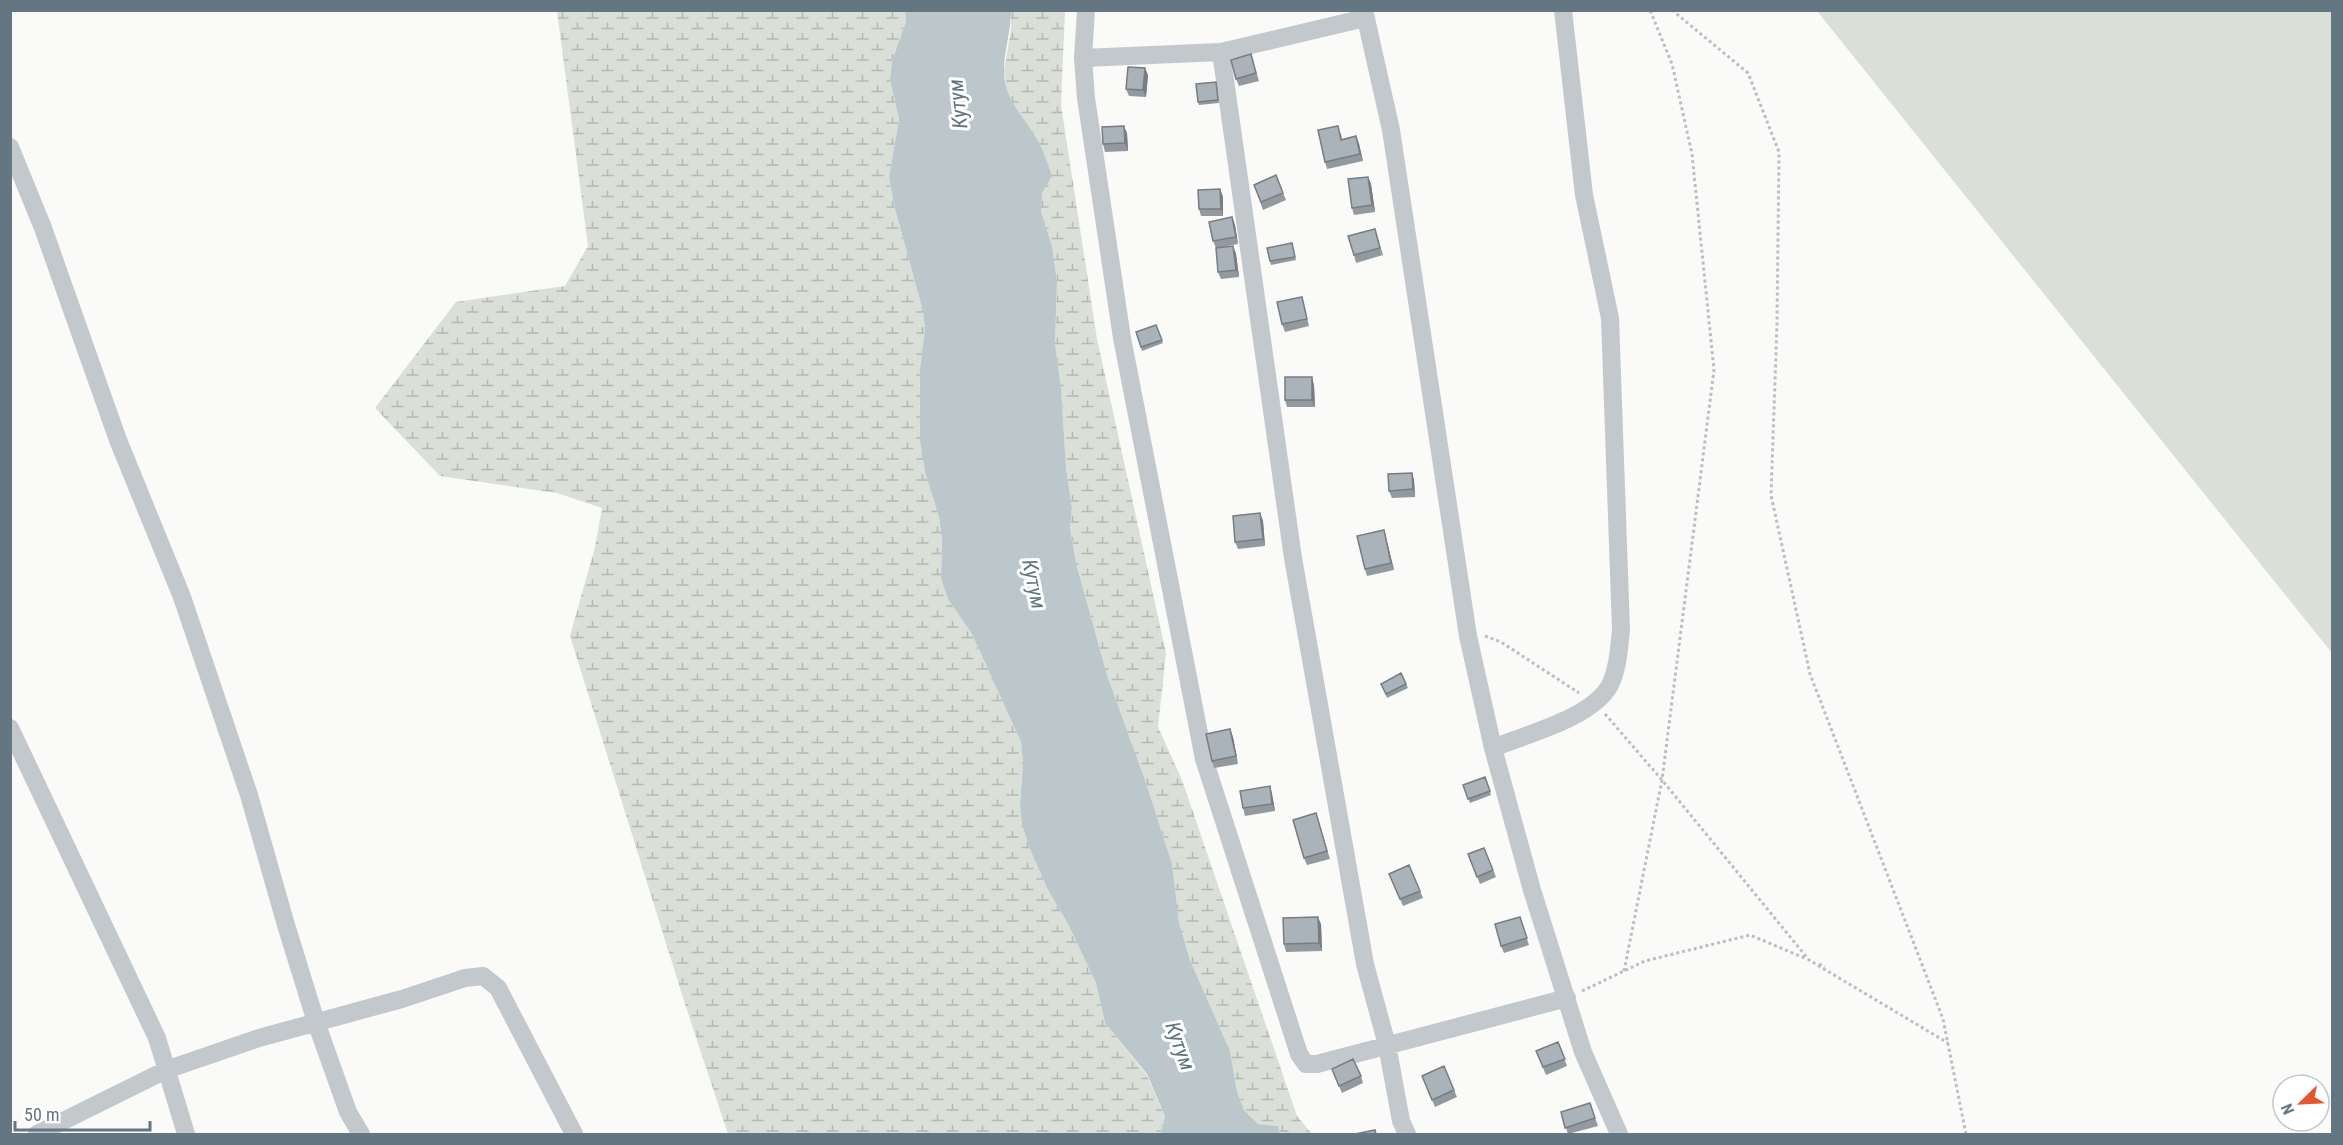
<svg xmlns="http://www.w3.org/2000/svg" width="2343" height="1145" font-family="'Roboto Condensed',sans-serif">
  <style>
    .wetland { fill: url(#wetland-marsh) }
    .garden { fill: #dadfd7 }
    .water { fill: #bbc7cb }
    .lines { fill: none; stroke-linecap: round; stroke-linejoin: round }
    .path { stroke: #bbbfc2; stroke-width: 3; stroke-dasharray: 3 3; stroke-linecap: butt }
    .minor { stroke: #c3c8cc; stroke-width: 18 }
    .wall { fill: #929a9f }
    .shaded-wall { fill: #777d82 }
    .building { fill: #aab3b9; stroke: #777d82; stroke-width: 1.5 }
    .labels { text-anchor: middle; stroke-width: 6; stroke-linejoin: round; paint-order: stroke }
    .water-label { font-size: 21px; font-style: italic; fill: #60757c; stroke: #fff }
  </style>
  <defs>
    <pattern id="wetland-marsh" width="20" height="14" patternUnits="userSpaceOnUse" patternTransform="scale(1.5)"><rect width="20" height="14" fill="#dadfd7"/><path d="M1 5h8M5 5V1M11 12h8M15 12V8" fill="none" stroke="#b4b9b4"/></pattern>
  </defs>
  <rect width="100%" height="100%" fill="#fafaf8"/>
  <path class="wetland" d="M557,11H905L906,22L892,61L890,80L899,119L889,177L894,205L923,311L925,330L920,368V441L925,472L939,517L942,539L941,579L948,599L972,634L1021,742L1023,763L1020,804L1029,847L1048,890L1068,924L1096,983L1105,1023L1146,1074L1165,1116L1161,1134H728L685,1004L570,636L595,547L602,508L557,493L440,476L375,408L456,302L565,286L588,246Z
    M1011,11H1065L1061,105L1097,339L1166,653L1158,727L1182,780L1297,1116L1312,1134H1280L1278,1126L1258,1124L1244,1110L1237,1090L1230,1051L1190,960L1179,922L1172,864L1146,783L1107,675L1076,563L1070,526L1072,508L1066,467L1061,387L1055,344L1057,282L1052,246L1041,211L1038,141L1015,108L1006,90L1004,70L1011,29Z"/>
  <path class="garden" d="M1817,11H2332V653Z"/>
  <path class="water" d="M905,11H1011C1011,31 1004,51 1004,71C1004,101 1025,117 1038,141C1044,152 1048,165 1052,176L1042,193L1041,211L1052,246L1057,282L1055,344L1061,387L1066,467L1072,508L1070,527L1076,563L1107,675L1146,783L1172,864L1179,922L1190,960L1230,1051L1237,1091L1244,1110L1258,1124L1278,1126L1280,1134H1161L1165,1116L1147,1074L1105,1023L1096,983L1068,924L1048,890L1029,847L1022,823L1020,804L1023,763L1021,742L972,634L948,599L941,579L942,539L939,517L925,472L920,441V368L925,330L923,311L894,205L889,177L899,119L890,80L892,61L906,22Z"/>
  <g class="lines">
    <path class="path" d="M1672,10L1748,73L1779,152L1777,324L1771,495L1810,674L1943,1019L1966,1134
      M1485,636L1501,642L1579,693
      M1605,714L1662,780L1809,960L1948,1043
      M1819,964L1825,967
      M1624,971L1662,780L1714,370L1692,154L1672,64L1650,10
      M1582,991L1645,961L1750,935L1807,959"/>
    <path class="minor" d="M1086,10L1083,58L1086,98L1122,338L1204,759L1299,1054L1306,1064H1317L1567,998
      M1364,10L1391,130L1468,636L1493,748L1532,890L1583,1052L1619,1134
      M1221,52L1293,558L1365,964L1387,1045L1401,1121L1407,1134
      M1083,58L1221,52L1365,18
      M10,147L43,228L118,440L182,597L249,795L286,925L316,1022L348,1112L361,1134
      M10,728L157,1038L186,1134
      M1493,748C1527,734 1592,718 1610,685C1618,669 1619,648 1621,630L1610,318L1584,195L1563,10
      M37,1134L166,1070L259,1038L402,999L465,978L483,976L498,988L574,1134"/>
  </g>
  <path class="wall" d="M1251,54L1259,81L1239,86L1236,79Z
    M1148,75L1146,97L1129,96L1126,89Z
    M1216,82L1217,85L1219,103L1199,105L1198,102Z
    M1127,133L1128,151L1105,152L1103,144Z
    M1341,133L1342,139L1356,136L1359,144L1363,161L1327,169L1325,162Z
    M1276,175L1286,200L1263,210L1254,185Z
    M1368,177L1371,184L1375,212L1354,215L1352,208Z
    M1220,189L1223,197V216H1201L1199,209Z
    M1232,217L1235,225L1238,244L1216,248L1213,241Z
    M1375,229L1383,255L1356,263L1354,255Z
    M1292,243L1296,260L1271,265L1270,261Z
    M1233,246L1236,254L1239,277L1221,279L1218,272Z
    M1302,297L1304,304L1309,326L1285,332L1282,324Z
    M1156,325L1163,343L1142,351L1136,332Z
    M1314,385L1315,407H1287L1285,400Z
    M1412,473L1414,480L1415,497L1392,498L1389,491Z
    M1260,513L1263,521L1265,546L1238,549L1235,542Z
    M1384,530L1394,570L1367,576L1365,569Z
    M1401,673L1408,688L1387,698L1381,684Z
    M1233,737L1238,764L1214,768L1212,761Z
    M1485,777L1491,795L1470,803L1463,785Z
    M1270,786L1272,794L1275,811L1245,816L1243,808Z
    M1316,813L1330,859L1307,865L1304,858Z
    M1484,848L1496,877L1480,884L1468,854Z
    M1392,881L1420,891L1423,898L1403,906Z
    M1520,917L1529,945L1504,953L1501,946Z
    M1321,924L1322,951L1286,952L1284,944Z
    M1558,1042L1567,1066L1546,1075L1536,1051Z
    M1332,1069L1361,1076L1363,1083L1342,1093Z
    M1425,1083L1454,1090L1457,1097L1435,1107Z
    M1590,1103L1598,1126L1568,1134L1561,1112Z"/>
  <path class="shaded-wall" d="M1145,68L1148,75L1146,97L1143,90Z
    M1124,126L1127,133L1128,151L1125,143Z
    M1356,136L1359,144L1363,161L1360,154Z
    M1368,177L1371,184L1375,212L1372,205Z
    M1220,189L1223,197V216L1221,209Z
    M1232,217L1235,225L1238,244L1236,237Z
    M1233,246L1236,254L1239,277L1236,270Z
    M1312,377L1314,385L1315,407L1312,400Z
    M1412,473L1414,480L1415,497L1413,489Z
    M1260,513L1263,521L1265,546L1263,539Z
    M1384,530L1394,570L1391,563Z
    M1230,729L1233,737L1238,764L1236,756Z
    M1270,786L1272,794L1275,811L1272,804Z
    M1318,917L1321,924L1322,951L1319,943Z"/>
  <path class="building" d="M1251,54L1256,73L1236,79L1231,60Z
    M1128,67L1145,68L1143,90L1126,89Z
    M1216,82L1218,100L1198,102L1196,84Z
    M1124,126L1125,143L1103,144L1102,127Z
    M1338,126L1341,140L1356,136L1360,154L1325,162L1318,130Z
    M1276,175L1283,193L1261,202L1254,185Z
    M1368,177L1372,205L1352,208L1348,179Z
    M1220,189L1221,209H1199L1198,190Z
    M1232,217L1236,237L1213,241L1209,222Z
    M1375,229L1380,248L1354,255L1348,236Z
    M1292,243L1295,257L1270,261L1267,248Z
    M1233,246L1236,270L1218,272L1216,248Z
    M1302,297L1307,319L1282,324L1277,302Z
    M1156,325L1162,340L1141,347L1136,332Z
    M1285,377H1312V400H1285Z
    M1412,473L1413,489L1389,491L1388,474Z
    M1260,513L1263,539L1235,542L1233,516Z
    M1384,530L1391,563L1365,569L1357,536Z
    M1401,673L1406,684L1386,694L1381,684Z
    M1230,729L1236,756L1212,761L1206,734Z
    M1485,777L1490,791L1468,799L1463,785Z
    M1270,786L1272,804L1243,808L1240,791Z
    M1316,813L1327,851L1304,858L1293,820Z
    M1484,848L1493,870L1477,877L1468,854Z
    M1409,865L1420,891L1400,899L1389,874Z
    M1318,917L1319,943L1284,944L1283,918Z
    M1520,917L1527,938L1501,946L1495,924Z
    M1558,1042L1565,1059L1543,1067L1536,1051Z
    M1353,1059L1361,1076L1339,1086L1332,1069Z
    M1444,1066L1454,1090L1432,1100L1422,1076Z
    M1590,1103L1595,1118L1565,1128L1561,1112Z
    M1375,1130L1376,1134H1355Z"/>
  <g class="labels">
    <g class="water-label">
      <text transform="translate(958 104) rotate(-96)" y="7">Кутум</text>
      <text transform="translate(1034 584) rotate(78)" y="7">Кутум</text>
      <text transform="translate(1180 1046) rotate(70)" y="7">Кутум</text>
    </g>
  </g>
  <rect width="2343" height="1145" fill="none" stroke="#657683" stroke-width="24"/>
  <g transform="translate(2301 1103) rotate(246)"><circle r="28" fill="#ffffff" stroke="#c1c8cd" stroke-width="1.5"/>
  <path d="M0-4.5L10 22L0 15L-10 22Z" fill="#e4572e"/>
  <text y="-9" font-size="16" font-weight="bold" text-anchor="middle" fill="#657683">N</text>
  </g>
  <path d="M15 1121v9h135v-9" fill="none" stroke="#657683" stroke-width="3"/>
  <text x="24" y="1121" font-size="18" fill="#657683" stroke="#ffffff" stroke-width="4.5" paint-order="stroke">50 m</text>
</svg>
